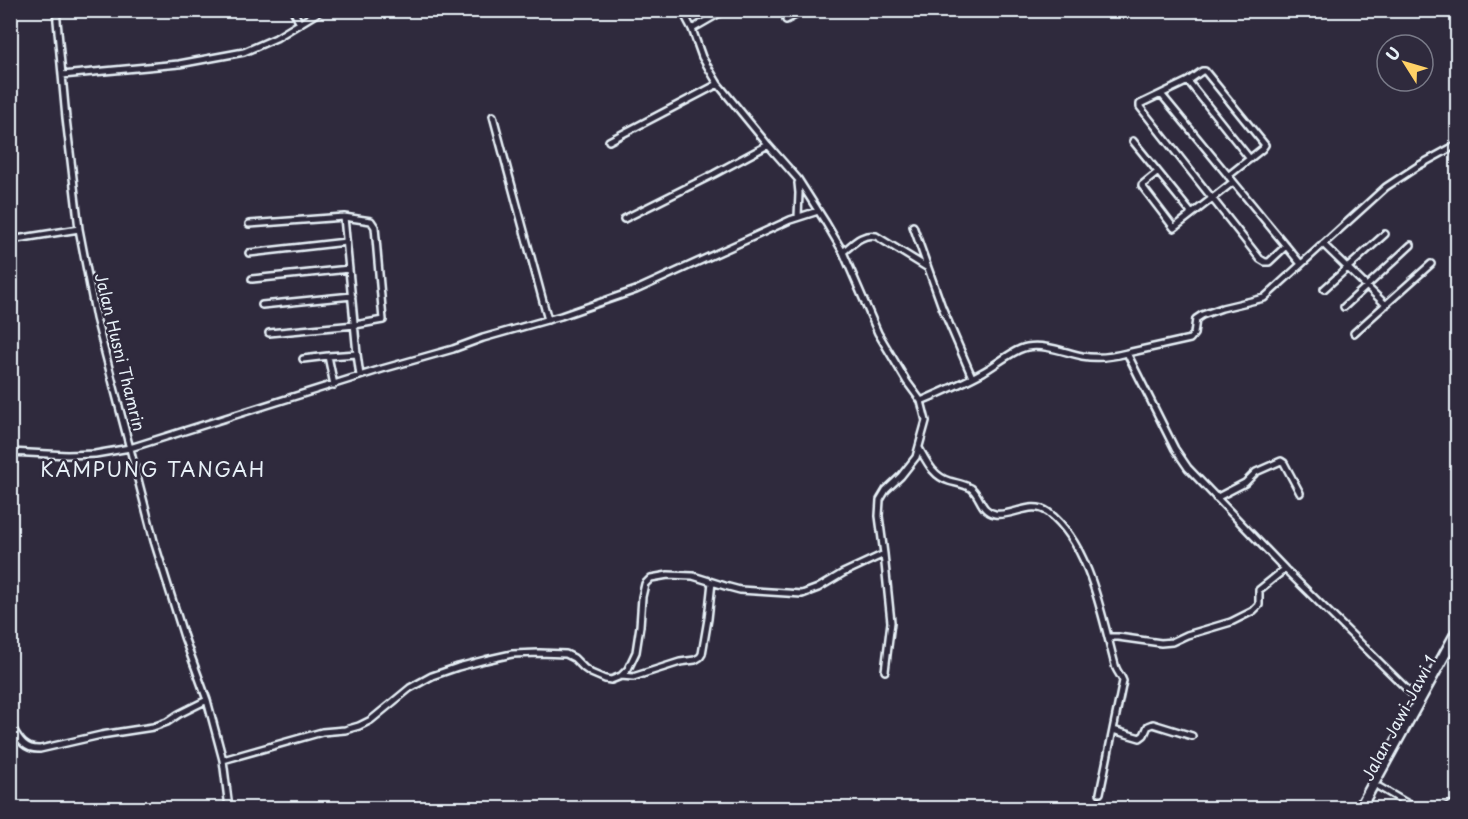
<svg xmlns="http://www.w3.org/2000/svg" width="1468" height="819" font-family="'Playpen Sans',sans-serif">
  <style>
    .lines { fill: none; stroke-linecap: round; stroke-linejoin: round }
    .minor-casing { stroke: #e8f1f8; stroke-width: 10 }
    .trunk-casing { stroke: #e8f1f8; stroke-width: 14 }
    .minor { stroke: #2f2a3d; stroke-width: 5 }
    .trunk { stroke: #2f2a3d; stroke-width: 9 }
    .labels { text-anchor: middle; stroke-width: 5; stroke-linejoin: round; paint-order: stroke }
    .street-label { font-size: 16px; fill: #e8f1f8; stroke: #2f2a3d }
    .quarter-label { font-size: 20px; letter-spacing: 1.5px; fill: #e8f1f8; stroke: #2f2a3d }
  </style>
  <rect width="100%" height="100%" fill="#2f2a3d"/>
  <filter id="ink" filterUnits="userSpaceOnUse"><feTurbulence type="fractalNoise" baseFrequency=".0167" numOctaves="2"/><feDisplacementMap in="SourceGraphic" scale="12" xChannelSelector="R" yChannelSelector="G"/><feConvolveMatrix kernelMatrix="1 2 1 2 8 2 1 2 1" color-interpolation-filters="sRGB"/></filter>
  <g filter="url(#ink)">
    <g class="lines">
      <defs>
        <path id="minor" d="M56,10L66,118L79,229L96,318L154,541L184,637L207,700L223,760
          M293,10L300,24
          M682,10L692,29
          M725,10L692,29L702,57L718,84L768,145L798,179L826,223L843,252L878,333L907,382L921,401
          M786,20L805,10
          M62,75L179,64L244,52L276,38L322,10
          M1188,81L1250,159
          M1161,94L1301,264
          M493,116L548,320
          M609,141L718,84
          M1133,141L1192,214
          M1158,172L1142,185V186L1174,228L1233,182
          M1228,176L1262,149L1265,145L1205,71H1202L1188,81L1140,104V107L1260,259L1265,262H1269L1286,246
          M798,217L799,193L798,183
          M624,219L714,174L768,145
          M249,224L344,217L357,354L328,356
          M913,226L928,268
          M10,240L79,229
          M1323,244L1386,305
          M843,252C853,244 862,233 876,236L928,268L942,307L972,377
          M249,253L346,242
          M252,279L349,269
          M1324,289L1385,234
          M262,305L352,296
          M1344,307L1411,245
          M269,333L355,325L383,320L375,227L371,221L344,217
          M1354,333L1431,264
          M357,354L360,376
          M303,359L328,356L334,385
          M919,448C927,462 933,476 949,481C956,483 964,484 971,488C981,496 980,511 995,514C1012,517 1032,500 1048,512C1090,544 1102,617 1115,665C1116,671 1121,675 1123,681L1100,793
          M10,452L67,455L95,454L130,448L382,369L453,349L483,338L561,316L636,290L790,220L818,211
          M1216,498L1245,483L1256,472L1281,461L1284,463L1300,493
          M884,554L891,622L885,671
          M1108,637H1118L1161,643L1172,642L1187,635L1231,622L1253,611L1259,605V590L1285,569
          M621,676L633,677L680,662L695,660L700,657L702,654L708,619L712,582
          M1419,701L1285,569L1188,468L1175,449L1127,353L1190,339L1194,334L1196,319L1202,315L1222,308L1264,298L1386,187L1418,166L1458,144
          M10,724C18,737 23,750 40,749L101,735L153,727L167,722L179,714L207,700
          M1113,730L1140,738L1144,735L1148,726L1153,724L1192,736
          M1379,787L1415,808
          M229,808L223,760L322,732L345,730L359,726L371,720L410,688L432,676L458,667L485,660L512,654L539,653L566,654L574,658L584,668L591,673L605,679L611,680L621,676L628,669L636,652L640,626L642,597L645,584L651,578L668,575L693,576L725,586L740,590L802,594L818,588L843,573L884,554L879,516L880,500L886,490L901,476L916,457L926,421L921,401C942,392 963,383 983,372C996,365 1014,349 1027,347C1046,344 1064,352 1082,356C1098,359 1112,357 1127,353
          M1444,808L1458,802"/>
        <path id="trunk" d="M1360,808L1458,630"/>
      </defs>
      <use href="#minor" class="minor-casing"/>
      <use href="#trunk" class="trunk-casing"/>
      <use href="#minor" class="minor"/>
      <use href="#trunk" class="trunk"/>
    </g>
  </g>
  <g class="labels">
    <g class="street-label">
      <text transform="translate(120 352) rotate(76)" y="6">Jalan Husni Thamrin</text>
      <text transform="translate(1399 718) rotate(-62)" y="6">Jalan Jawi-Jawi 1</text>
    </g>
    <g class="quarter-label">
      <text x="153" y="477">KAMPUNG TANGAH</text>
    </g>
  </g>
  <rect width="1468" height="819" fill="none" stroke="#2f2a3d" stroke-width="36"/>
  <rect x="18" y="18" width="1432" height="783" fill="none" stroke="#e8f1f8" stroke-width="2" filter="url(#ink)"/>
  <g transform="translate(1405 63) rotate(307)"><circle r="28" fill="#2f2a3d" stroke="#797a88" stroke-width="1.5"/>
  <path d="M0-4.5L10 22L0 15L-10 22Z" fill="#ffd166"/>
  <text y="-9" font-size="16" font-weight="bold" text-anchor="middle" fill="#e8f1f8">U</text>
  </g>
</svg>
